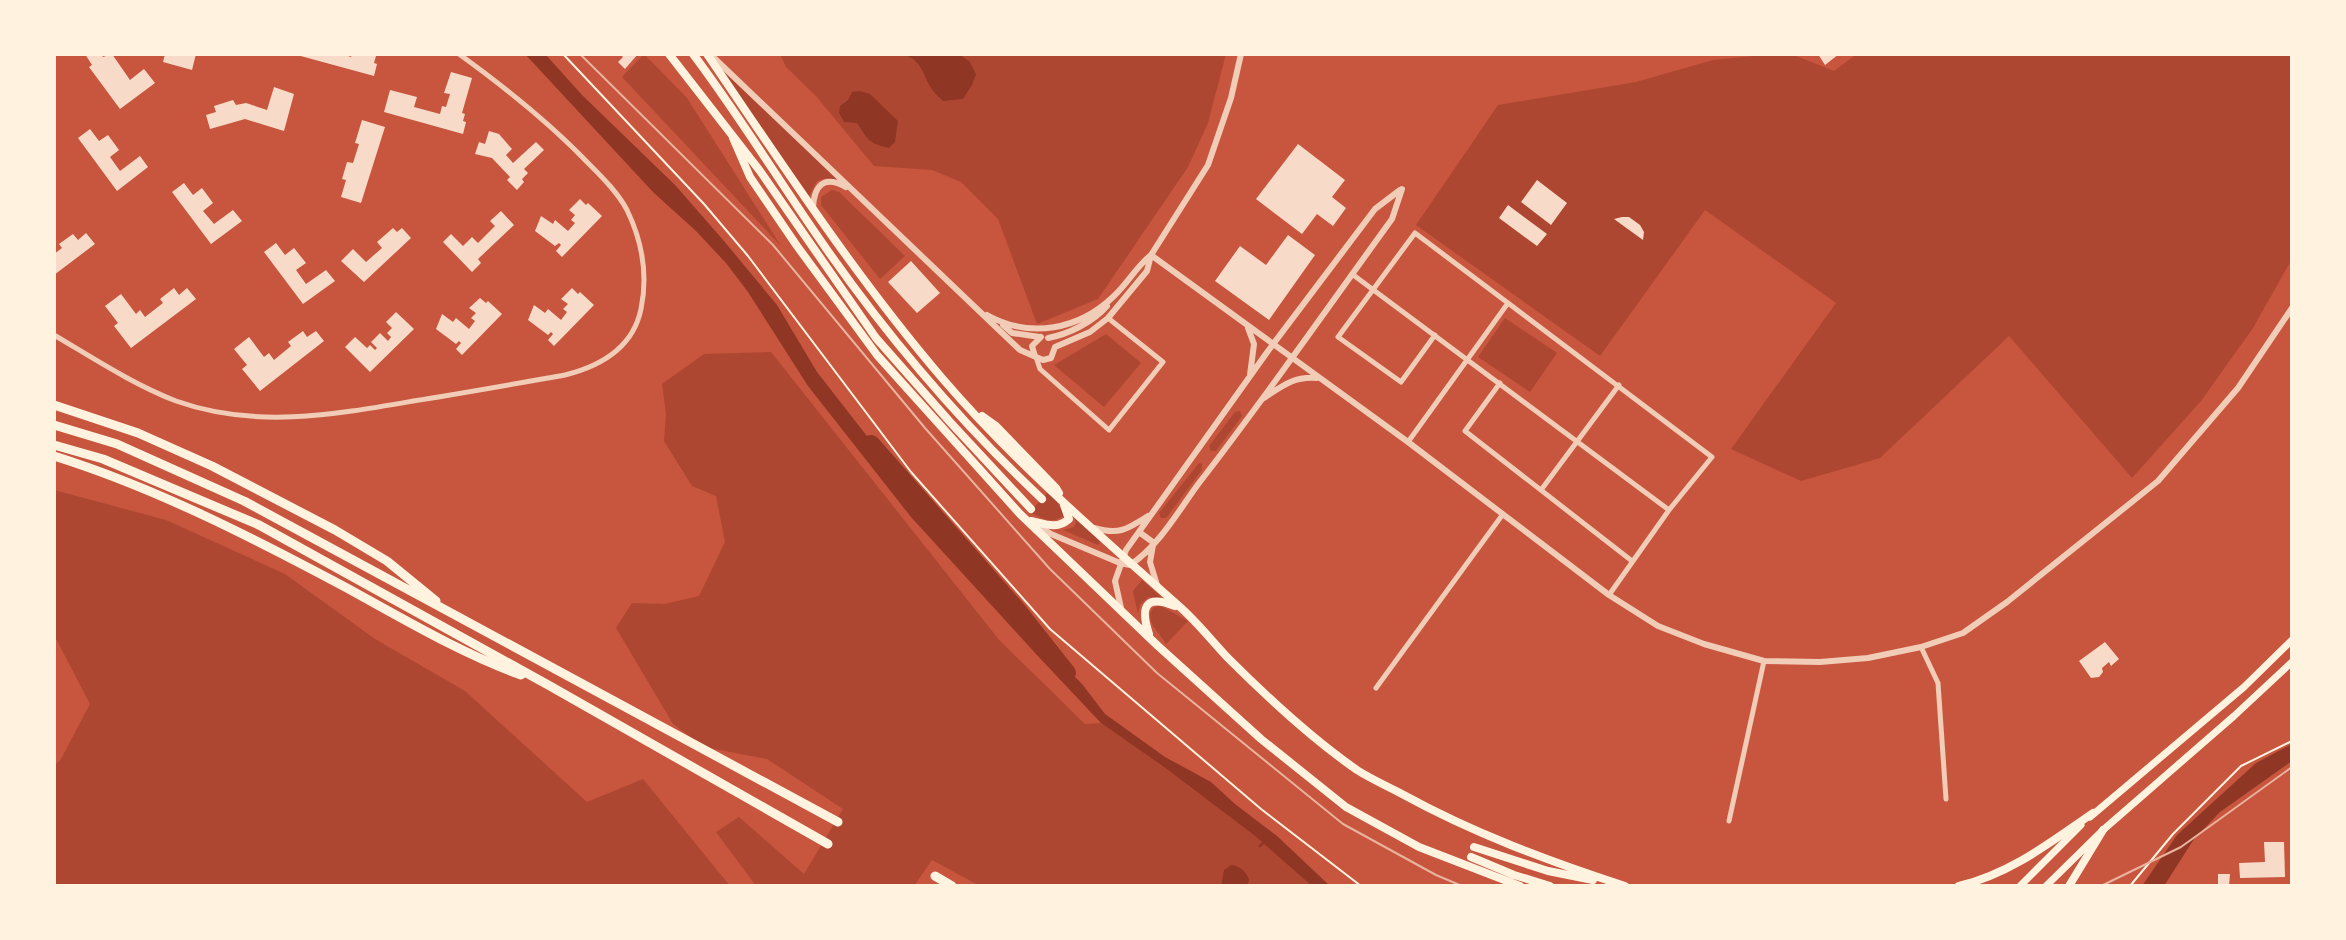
<svg xmlns="http://www.w3.org/2000/svg" width="2346" height="940" font-family="'DM Sans',sans-serif">
  <style>
    .green { fill: #ae4732 }
    .water { fill: #8f3625 }
    .lines { fill: none; stroke-linecap: round; stroke-linejoin: round }
    .stream { stroke: #8f3625; stroke-width: 2.5 }
    .river { stroke: #8f3625; stroke-width: 18 }
    .building { fill: #f7dbc8 }
    .path { stroke: #fff3e0; stroke-width: 2 }
    .minor { stroke: #f1ccb7; stroke-width: 5 }
    .tertiary { stroke: #f1ccb7; stroke-width: 6 }
    .secondary { stroke: #fff3e0; stroke-width: 7 }
    .primary { stroke: #fff3e0; stroke-width: 8 }
    .trunk { stroke: #fff3e0; stroke-width: 9 }
    .tram { stroke: #e9b49f; stroke-width: 2 }
  </style>
  <rect width="100%" height="100%" fill="#c8553d"/>
  <path class="green" d="M644,54L687,98L781,246L622,77Z
    M780,54H1226L1208,123L1188,167L1098,299L1037,324L998,219L961,182L932,170L874,166L815,95L786,67Z
    M1775,54H1791L1834,71L1857,54H2292V259L2253,328L2201,401L2132,478L2009,336L1880,458L1801,481L1731,449L1836,303L1705,210L1600,356L1416,225L1498,105L1636,82L1713,60Z
    M720,68L840,182L827,178L817,181L809,196Z
    M832,190L839,192L905,256L880,279L821,205V197Z
    M1505,318L1557,353L1530,392L1478,357Z
    M1106,334L1141,363L1104,407L1054,365Z
    M771,352L1000,641L1085,724L1101,723L1164,767L1255,836L1312,886H980L932,860L914,886H756L716,832L739,817L804,874L843,809L767,759L704,747L673,724L616,628L632,603L664,604L699,596L725,542L716,496L692,486L664,441L666,414L662,384L704,354Z
    M1240,411L1242,416L1216,451H1211L1209,446L1235,412Z
    M1199,463L1202,464V470L1166,518H1161L1159,513Z
    M54,490L166,520L285,574L375,639L465,691L587,802L643,779L730,886H54V766L61,759L90,704L54,635Z
    M1049,491C1053,499 1063,507 1063,516C1051,525 1041,518 1030,512Z
    M1073,515L1101,541L1098,545L1063,530L1074,527L1076,522Z
    M1142,580L1163,599L1148,597L1140,605L1138,614L1133,591Z
    M1158,606L1163,607L1188,621L1166,644C1160,632 1144,623 1153,608Z"/>
  <path class="water" d="M525,54H545L582,95L675,185L724,241L777,305L817,372L951,544L1044,646L1082,684L1105,714L1165,757L1211,782L1235,804L1277,836L1330,886H1312L1255,836L1164,767L1101,723L1036,654L911,517L808,386L748,292L726,263L696,231L653,192Z
    M901,54H959L970,62L976,74L972,85L963,99L943,101C939,97 934,93 931,88C922,73 922,59 901,54Z
    M860,91L870,94L898,121L895,142L889,148C867,143 868,139 857,123L844,122L839,113L840,106L848,100L852,92Z
    M2292,744V761L2220,812L2194,839L2164,886H2142L2177,835L2256,763Z
    M1231,865C1239,865 1247,872 1249,880L1247,886H1221L1224,870Z"/>
  <g class="lines">
    <path class="stream" d="M1260,846L1265,841"/>
    <path class="river" d="M871,444L1018,611L1067,673"/>
  </g>
  <path class="building" d="M85,54H101L103,57L112,54L130,80L144,69L155,83L120,109L89,67L92,65Z
    M165,54H196L192,70L163,62Z
    M342,54L351,57L352,54H373L376,56L374,63L377,64L374,76L297,55Z
    M620,54H638L625,69L618,62L623,57Z
    M1818,54H1839L1825,65Z
    M451,72L472,78L462,113L465,114L463,121L466,122L463,134L384,112L390,90L417,97L414,107L440,114L442,106L446,107L450,94L444,93Z
    M274,87L294,94L284,131L245,119L210,129L206,115L216,112L214,106L233,100L236,105L246,103L267,110Z
    M362,120L385,127L361,203L341,197L346,180L342,179L347,162L353,163L359,144L355,143Z
    M90,129L99,141L108,135L119,150L110,157L120,171L140,156L148,167L117,191L78,138Z
    M489,131L499,134L512,149L506,155L513,163L536,142L544,150L524,169L528,173L522,179L524,182L517,190L507,180L510,177L492,158L475,154L479,142L485,144Z
    M1298,144L1345,180L1332,197L1346,208L1333,226L1317,214L1302,234L1256,199Z
    M1537,180L1567,203L1551,225L1521,202Z
    M184,183L193,195L202,188L213,203L203,211L214,224L233,210L242,221L211,244L172,192Z
    M580,199L586,205L588,203L602,216L562,257L556,251L561,245L559,243L555,246L535,231L541,216L553,224L555,220L568,231L575,223L571,220L575,215L569,210Z
    M1508,205L1547,234L1537,246L1499,218Z
    M501,211L514,225L478,259L481,263L472,272L443,242L451,234L463,246L472,237L478,243L495,226L490,221Z
    M1622,217H1629L1640,225L1644,232L1643,240L1614,219Z
    M393,228L397,232L402,228L411,238L364,282L341,261L353,249L366,262L382,248L377,242Z
    M86,233L95,244L54,275V254L62,248L59,244L73,234L78,240Z
    M1288,235L1315,255L1269,320L1215,281L1240,246L1266,265Z
    M276,243L285,255L294,248L306,263L296,270L306,284L326,270L335,281L303,304L264,252Z
    M911,261L940,293L917,313L888,282Z
    M174,288L179,295L187,288L196,299L131,348L114,326L118,323L105,306L121,294L136,314L140,310L145,317L163,303L160,299Z
    M572,288L578,294L580,292L594,305L554,346L548,340L553,334L551,332L548,335L528,320L534,305L545,313L548,309L561,320L567,312L563,309L568,304L561,299Z
    M480,298L486,303L488,301L502,314L462,355L456,349L461,343L459,341L456,344L436,329L442,314L453,322L456,318L469,329L475,321L471,318L476,313L469,308Z
    M396,312L414,329L370,372L345,347L355,337L367,348L370,345L375,350L377,348L371,342L380,333L388,341L391,337L387,333L392,328L386,322Z
    M303,331L307,337L316,331L324,341L260,391L242,369L247,365L234,349L249,337L264,357L269,353L274,360L291,346L288,342Z
    M2105,642L2119,659L2111,666L2109,662L2102,668L2103,672L2099,677L2091,678L2079,661Z
    M2264,842H2284L2285,877L2240,878L2239,863L2265,862Z
    M2218,874H2230L2229,886H2218Z"/>
  <g class="lines">
    <path class="path" d="M563,54L704,204L748,256L911,472L1050,629L1261,809L1361,886
      M2130,886L2173,834L2241,766L2292,741"/>
    <path class="minor" d="M1352,274L1669,510
      M54,335C93,358 134,385 176,401C255,429 333,415 413,401C464,393 514,384 565,375C601,366 633,348 641,309C648,275 642,241 627,210C618,193 603,178 590,165C550,123 506,88 459,54
      M1435,335L1401,382L1338,337L1415,233L1508,303
      M1036,357L1040,369L1109,430L1163,362L1108,318
      M1500,383L1465,431L1632,561
      M1408,442L1508,303L1712,457L1669,510L1609,595
      M1541,490L1619,385
      M1921,647L1938,683L1946,799
      M1376,688L1503,514
      M1729,821L1764,661"/>
    <path class="tertiary" d="M711,55L1020,350L1043,360L1051,358L1055,347L1090,332L1108,318L1147,271L1151,255
      M813,208C814,185 824,175 846,187
      M1151,255L1408,442L1609,595L1658,626L1704,644L1764,661L1820,662L1868,658L1921,647L1963,633L2007,602L2158,481L2238,388L2292,308
      M987,315C1030,339 1079,330 1114,296C1128,283 1136,267 1151,255L1208,165L1231,98L1241,54
      M1003,325L1012,333L1040,337
      M1248,328L1254,344L1250,375
      M1048,338C1069,334 1093,322 1107,306
      M1035,356L1032,346L1041,337
      M1264,398C1282,386 1294,376 1317,378
      M1034,523L1051,534L1120,563L1130,565C1159,546 1179,510 1199,483C1266,397 1328,307 1392,219L1402,189
      M1094,528C1119,535 1126,530 1148,516
      M1139,532L1154,543
      M1153,545L1150,562L1157,585
      M1121,608L1115,581L1126,550L1268,351L1375,209L1400,190"/>
    <path class="secondary" d="M2090,817L2244,687L2292,640
      M2020,886L2081,825
      M2046,886L2103,830L2234,716L2292,662"/>
    <path class="primary" d="M669,54L760,171L876,338L950,422L1031,509
      M693,54C739,115 779,181 823,244C887,336 960,422 1042,499
      M707,54C782,164 855,276 942,378C1013,461 1098,534 1180,607C1197,622 1212,641 1228,658C1268,698 1311,738 1357,770C1371,779 1387,786 1402,794C1473,833 1548,861 1625,886
      M733,138L750,177L797,246L877,355L1020,514L1158,646L1261,739L1346,807L1419,847L1520,886
      M982,416L996,426L1056,488L1059,493
      M1031,521C1045,524 1057,530 1069,519L1064,505
      M1149,634C1140,607 1145,594 1175,606
      M1474,847L1548,871L1593,880
      M1471,857L1514,875L1550,886
      M1959,886C2010,874 2051,842 2093,813
      M2069,886L2103,830"/>
    <path class="trunk" d="M54,405L138,433L212,466L335,530L387,561L436,601
      M54,425L117,444L244,501L838,822
      M54,445L103,459L259,525L550,686L828,844
      M54,456C156,488 251,537 345,587C402,618 460,653 521,675
      M935,876L952,886"/>
    <path class="tram" d="M580,54L773,245L925,428L1050,569L1157,673L1343,824L1436,875L1462,886
      M2101,886L2181,847L2292,767"/>
  </g>
  <rect width="2346" height="940" fill="none" stroke="#fff3e0" stroke-width="112"/>
</svg>
